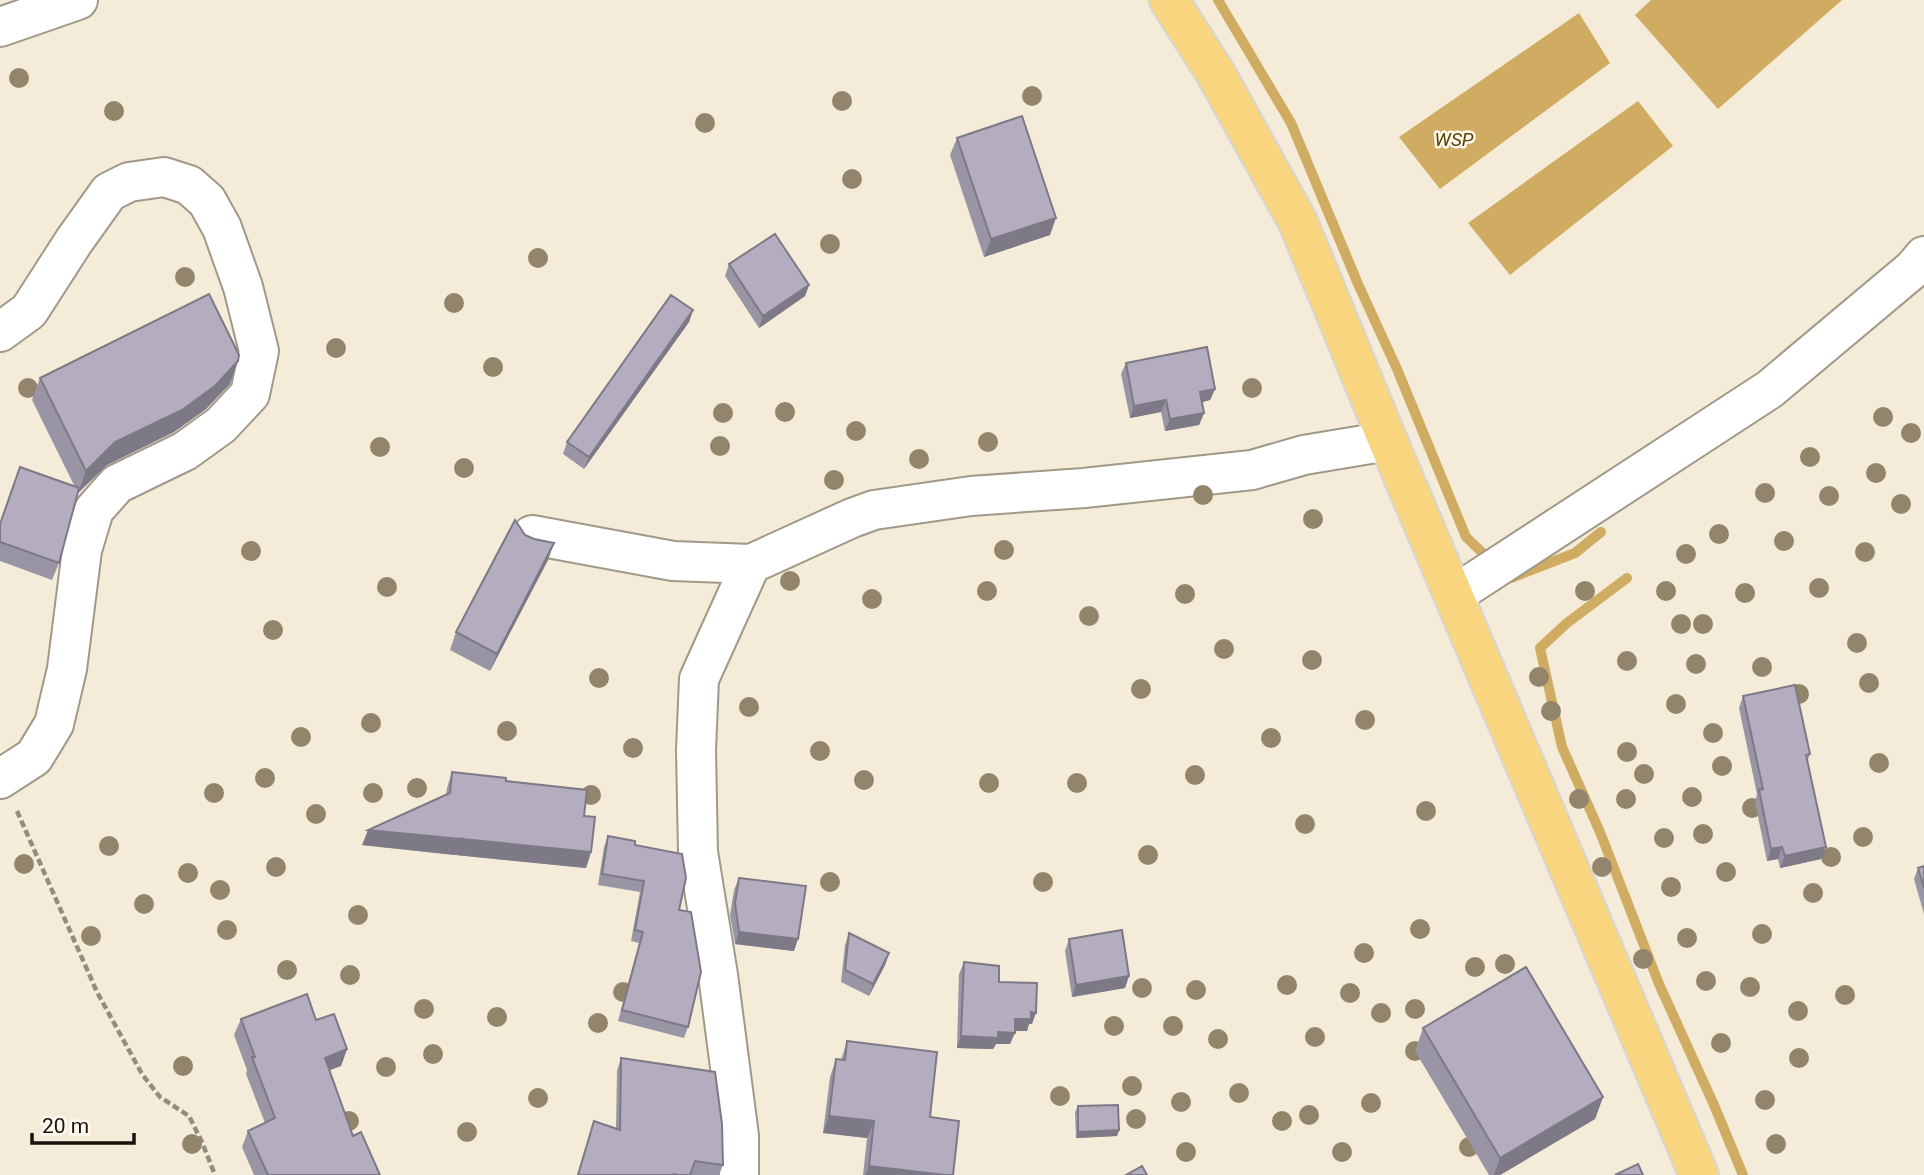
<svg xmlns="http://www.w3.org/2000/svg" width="1924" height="1175" font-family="Roboto,sans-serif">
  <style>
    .water { fill: #d0ab62 }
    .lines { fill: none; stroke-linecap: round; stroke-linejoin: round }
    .stream { stroke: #d0ab62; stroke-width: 10 }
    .minor-casing { stroke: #a19988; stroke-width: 42 }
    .major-casing { stroke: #d5d5d4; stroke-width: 42 }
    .path { stroke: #938c7f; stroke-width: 4.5; stroke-dasharray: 7 3.5; stroke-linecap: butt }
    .minor { stroke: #fff; stroke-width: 38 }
    .major { stroke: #f8d57e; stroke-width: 38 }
    .tree { fill: #92856b }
    .wall { fill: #9a95a4 }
    .shaded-wall { fill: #7d7986 }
    .building { fill: #b3adbf; stroke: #7d7986; stroke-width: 2 }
    .labels { text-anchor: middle; stroke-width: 5; stroke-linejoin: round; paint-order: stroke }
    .water-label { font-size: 19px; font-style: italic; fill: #584001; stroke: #fff9ee }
  </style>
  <rect width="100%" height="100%" fill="#f5ebd9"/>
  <path class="water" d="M1651,0H1842L1718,109L1635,15Z
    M1579,13L1610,63L1440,189L1399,137Z
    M1638,101L1673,146L1510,275L1468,223Z"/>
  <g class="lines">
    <path class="stream" d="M1218,0L1291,123L1358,284L1397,369L1466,537L1491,561
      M1511,578L1575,553L1601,532
      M1627,578L1567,623L1540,648L1562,747L1600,832L1659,984L1714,1105L1743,1175"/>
    <defs>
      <path id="minor" d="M0,27L78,0
        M0,332L29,311L74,241L109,192L129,182L164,177L189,185L207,201L222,228L243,287L259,351L250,394L221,425L185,451L117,484L94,510L82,550L67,669L54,724L34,757L0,779
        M532,535L673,561L751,564L852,518L874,510L971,496L1084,488L1252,470L1304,455L1388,441
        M1454,595L1770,389L1913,269L1924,256
        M739,1175V1136L718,975L698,852L696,750L699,679L751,564"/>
      <path id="major" d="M1169,0L1216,74L1298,222L1388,441L1699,1175"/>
    </defs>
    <use href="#minor" class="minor-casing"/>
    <use href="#major" class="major-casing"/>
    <path class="path" d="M17,811L97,992L142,1074L160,1097L189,1116L202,1142L215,1175"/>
    <use href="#minor" class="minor"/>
    <use href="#major" class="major"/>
  </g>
  <g class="tree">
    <circle cx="19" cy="78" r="10"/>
    <circle cx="1032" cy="96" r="10"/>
    <circle cx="842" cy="101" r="10"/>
    <circle cx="114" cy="111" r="10"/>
    <circle cx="705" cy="123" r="10"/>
    <circle cx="852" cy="179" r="10"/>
    <circle cx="830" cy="244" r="10"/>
    <circle cx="538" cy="258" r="10"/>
    <circle cx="185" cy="277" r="10"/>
    <circle cx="454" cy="303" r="10"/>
    <circle cx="336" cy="348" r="10"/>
    <circle cx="493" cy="367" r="10"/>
    <circle cx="28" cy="388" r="10"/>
    <circle cx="1252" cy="388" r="10"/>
    <circle cx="785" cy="412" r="10"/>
    <circle cx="723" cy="413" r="10"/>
    <circle cx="1883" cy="417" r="10"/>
    <circle cx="856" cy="431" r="10"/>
    <circle cx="1911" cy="433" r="10"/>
    <circle cx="988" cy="442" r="10"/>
    <circle cx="720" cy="446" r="10"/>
    <circle cx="380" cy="447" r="10"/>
    <circle cx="1810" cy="457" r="10"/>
    <circle cx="919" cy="459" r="10"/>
    <circle cx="464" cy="468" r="10"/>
    <circle cx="1876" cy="473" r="10"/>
    <circle cx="834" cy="480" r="10"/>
    <circle cx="1765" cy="493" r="10"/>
    <circle cx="1203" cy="495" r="10"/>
    <circle cx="1829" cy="496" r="10"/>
    <circle cx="1901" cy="504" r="10"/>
    <circle cx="1313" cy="519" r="10"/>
    <circle cx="1719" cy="534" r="10"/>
    <circle cx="1784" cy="541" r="10"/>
    <circle cx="1004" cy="550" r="10"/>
    <circle cx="251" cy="551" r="10"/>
    <circle cx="1865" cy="552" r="10"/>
    <circle cx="1686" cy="554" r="10"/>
    <circle cx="790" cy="581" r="10"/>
    <circle cx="387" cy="587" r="10"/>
    <circle cx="1819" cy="588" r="10"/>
    <circle cx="987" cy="591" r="10"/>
    <circle cx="1585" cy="591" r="10"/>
    <circle cx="1666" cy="591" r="10"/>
    <circle cx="1745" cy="593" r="10"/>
    <circle cx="1185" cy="594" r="10"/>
    <circle cx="872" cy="599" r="10"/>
    <circle cx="1089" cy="616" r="10"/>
    <circle cx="1681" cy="624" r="10"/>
    <circle cx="1703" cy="624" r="10"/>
    <circle cx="273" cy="630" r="10"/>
    <circle cx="1857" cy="643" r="10"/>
    <circle cx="1224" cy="649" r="10"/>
    <circle cx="1312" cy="660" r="10"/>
    <circle cx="1627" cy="661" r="10"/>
    <circle cx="1696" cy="664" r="10"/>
    <circle cx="1762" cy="667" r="10"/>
    <circle cx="1539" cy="677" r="10"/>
    <circle cx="599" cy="678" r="10"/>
    <circle cx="1869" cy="683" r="10"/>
    <circle cx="1141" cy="689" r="10"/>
    <circle cx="1799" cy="694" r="10"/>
    <circle cx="1676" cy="704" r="10"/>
    <circle cx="749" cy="707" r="10"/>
    <circle cx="1551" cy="711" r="10"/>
    <circle cx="1365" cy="720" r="10"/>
    <circle cx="371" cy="723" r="10"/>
    <circle cx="507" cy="731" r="10"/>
    <circle cx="1713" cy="733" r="10"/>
    <circle cx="301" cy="737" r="10"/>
    <circle cx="1271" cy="738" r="10"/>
    <circle cx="633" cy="748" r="10"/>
    <circle cx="820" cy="751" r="10"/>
    <circle cx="1627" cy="752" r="10"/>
    <circle cx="1879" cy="763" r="10"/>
    <circle cx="1722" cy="766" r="10"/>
    <circle cx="1644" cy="774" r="10"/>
    <circle cx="1195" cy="775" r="10"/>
    <circle cx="265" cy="778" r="10"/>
    <circle cx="864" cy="780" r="10"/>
    <circle cx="989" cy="783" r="10"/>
    <circle cx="1077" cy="783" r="10"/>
    <circle cx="417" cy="788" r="10"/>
    <circle cx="214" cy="793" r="10"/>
    <circle cx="373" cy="793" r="10"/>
    <circle cx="591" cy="795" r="10"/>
    <circle cx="1692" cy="797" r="10"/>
    <circle cx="1579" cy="799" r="10"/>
    <circle cx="1626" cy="799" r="10"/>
    <circle cx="1752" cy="808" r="10"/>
    <circle cx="1426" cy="811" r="10"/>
    <circle cx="316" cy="814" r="10"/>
    <circle cx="1305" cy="824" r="10"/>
    <circle cx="1703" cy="834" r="10"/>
    <circle cx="1863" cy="837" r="10"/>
    <circle cx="1664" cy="838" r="10"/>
    <circle cx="109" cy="846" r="10"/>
    <circle cx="1148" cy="855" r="10"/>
    <circle cx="1831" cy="857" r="10"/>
    <circle cx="24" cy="864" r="10"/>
    <circle cx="276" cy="867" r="10"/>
    <circle cx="1602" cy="867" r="10"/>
    <circle cx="1726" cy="872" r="10"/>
    <circle cx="188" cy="873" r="10"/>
    <circle cx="830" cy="882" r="10"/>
    <circle cx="1043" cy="882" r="10"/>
    <circle cx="1671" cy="887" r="10"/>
    <circle cx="220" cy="890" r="10"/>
    <circle cx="1813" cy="893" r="10"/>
    <circle cx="144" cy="904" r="10"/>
    <circle cx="358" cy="915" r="10"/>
    <circle cx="1420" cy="929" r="10"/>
    <circle cx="227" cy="930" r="10"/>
    <circle cx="1762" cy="934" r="10"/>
    <circle cx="91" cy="936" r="10"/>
    <circle cx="1687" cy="938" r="10"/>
    <circle cx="1364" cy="953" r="10"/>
    <circle cx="1643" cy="959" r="10"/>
    <circle cx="1505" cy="964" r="10"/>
    <circle cx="1475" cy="967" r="10"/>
    <circle cx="287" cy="970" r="10"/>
    <circle cx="350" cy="975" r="10"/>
    <circle cx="1706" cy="981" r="10"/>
    <circle cx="1287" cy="985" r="10"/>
    <circle cx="1750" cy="987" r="10"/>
    <circle cx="1142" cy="988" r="10"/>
    <circle cx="1196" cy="990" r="10"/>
    <circle cx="623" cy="992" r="10"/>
    <circle cx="1350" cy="993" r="10"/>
    <circle cx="1845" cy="995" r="10"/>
    <circle cx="424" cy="1009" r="10"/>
    <circle cx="1415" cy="1009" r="10"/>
    <circle cx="1798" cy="1011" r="10"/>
    <circle cx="1381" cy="1013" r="10"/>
    <circle cx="497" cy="1017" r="10"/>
    <circle cx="598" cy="1023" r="10"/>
    <circle cx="1114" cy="1026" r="10"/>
    <circle cx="1173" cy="1026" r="10"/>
    <circle cx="1315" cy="1037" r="10"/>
    <circle cx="1218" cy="1039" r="10"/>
    <circle cx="1721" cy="1043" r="10"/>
    <circle cx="1415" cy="1051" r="10"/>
    <circle cx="433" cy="1054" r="10"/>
    <circle cx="1799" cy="1058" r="10"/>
    <circle cx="183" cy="1066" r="10"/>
    <circle cx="386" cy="1067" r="10"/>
    <circle cx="1132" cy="1086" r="10"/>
    <circle cx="1239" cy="1093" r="10"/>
    <circle cx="1060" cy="1096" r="10"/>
    <circle cx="538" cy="1098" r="10"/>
    <circle cx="1765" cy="1100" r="10"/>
    <circle cx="1181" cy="1102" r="10"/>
    <circle cx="1371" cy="1103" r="10"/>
    <circle cx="1309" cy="1115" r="10"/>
    <circle cx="1136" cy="1119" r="10"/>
    <circle cx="349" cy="1121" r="10"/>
    <circle cx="1282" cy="1121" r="10"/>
    <circle cx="467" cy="1132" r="10"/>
    <circle cx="192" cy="1144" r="10"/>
    <circle cx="1776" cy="1144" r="10"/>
    <circle cx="1469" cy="1147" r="10"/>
    <circle cx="1186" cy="1152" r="10"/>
    <circle cx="1342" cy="1152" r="10"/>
  </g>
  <path class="wall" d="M957,138L1050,235L984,257L950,155Z
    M729,264L809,285L805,296L759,328L725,276Z
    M693,310L689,322L584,469L563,454L567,442Z
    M1126,363L1215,389L1210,400L1202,402L1204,413L1199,425L1165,431L1161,412L1130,418L1121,374Z
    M40,378L230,384L206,409L174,432L107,465L78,493V492L59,563L52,580L0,561V523L75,487L32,400Z
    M525,535L548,560L490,671L450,650L456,632Z
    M1743,696L1810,754L1807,762L1821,859L1780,868L1778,859L1767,861L1755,802L1757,794L1739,708Z
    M452,772L506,781L584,816L591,852L586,868L456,855L457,854L455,855L362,845L446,795L447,788Z
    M608,836L635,845L679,910L688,1027L684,1038L618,1021L639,943L631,941L640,892L598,885L604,847Z
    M1924,866V914L1914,879L1918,868Z
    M739,878L794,951L735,944L730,915L734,890Z
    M849,933L889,953L885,965L869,996L841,982L845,945Z
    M1069,939L1129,976L1125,988L1072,997L1065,951Z
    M964,962L999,982L1032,1024H1029L1027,1031H1015L1010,1044H996L993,1049L957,1048L959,974Z
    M241,1019L316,1020L347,1049L341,1066L330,1070L353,1136L380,1175H254L242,1147L248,1131L265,1123L246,1074L247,1070L234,1035Z
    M1423,1028L1603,1097L1595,1119L1500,1175H1489L1415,1051Z
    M847,1041L930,1117L953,1175H863L867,1138L823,1133L830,1077L836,1059L841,1060Z
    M621,1058L723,1165L719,1175H577L594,1121L616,1128L617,1071Z
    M1078,1106L1119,1130L1117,1136L1076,1138L1075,1112Z"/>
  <path class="shaded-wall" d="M1056,218L1050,235L984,257L991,239Z
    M809,285L805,296L759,328L763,316Z
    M693,310L689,322L584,469L589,457Z
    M238,361L230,384L206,409L174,432L107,465L78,493L86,471L115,442Z
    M1215,389L1210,400L1195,404L1200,392Z
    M1166,400L1161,412L1130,418L1134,406Z
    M1204,413L1199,425L1165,431L1170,419Z
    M554,543L548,560L490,671L497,654Z
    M368,830L463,838L591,852L586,868L456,855L457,854L455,855L362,845Z
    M1782,847L1778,859L1767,861L1771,849Z
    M1826,847L1821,859L1780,868L1785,856Z
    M739,932L798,939L794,951L735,944Z
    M889,953L885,965L869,996L873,984Z
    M1129,976L1125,988L1072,997L1076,985Z
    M1031,1012L1036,1013L1032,1024H1029L1027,1031H1011L1015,1019Z
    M998,1032L1015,1033L1010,1044H996L993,1049L957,1048L961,1036Z
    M347,1049L341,1066L319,1074L325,1058Z
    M1603,1097L1595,1119L1500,1175H1494L1500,1158Z
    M829,1116L874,1121L867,1138L823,1133Z
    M1119,1130L1117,1136L1076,1138L1078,1132Z
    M869,1166L945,1175H865Z"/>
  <path class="building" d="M1022,116L1056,218L991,239L957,138Z
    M775,234L809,285L763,316L729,264Z
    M209,294L239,355L238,361L215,386L182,410L115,442L86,471L40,378Z
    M671,295L693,310L589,457L567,442Z
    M1207,347L1215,389L1200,392L1204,413L1170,419L1166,400L1134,406L1126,363Z
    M20,467L79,488L59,563L0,542V524Z
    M515,520L525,535L534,539L554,543L497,654L456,632Z
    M1795,685L1810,754L1806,755L1826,847L1785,856L1782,847L1771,849L1759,790L1763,789L1743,696Z
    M452,772L506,778V781L587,790L584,816L595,817L591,852L462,839L463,838L460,839L368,830L450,793Z
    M608,836L635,841V845L682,854L686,878L679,910L691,912L701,972L688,1027L622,1010L643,932L635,930L644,881L602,874Z
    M1924,866V888L1918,868Z
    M739,878L806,886L798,939L739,932L735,903Z
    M1122,930L1129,976L1076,985L1069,939Z
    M849,933L889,953L873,984L845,970Z
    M964,962L999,966V982L1037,983L1036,1013L1031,1012V1019H1015V1033L998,1032V1038L961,1036Z
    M1526,967L1603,1097L1500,1158L1423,1028Z
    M307,994L316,1020L334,1014L347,1049L325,1058L353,1136L361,1132L380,1175H268L248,1131L275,1118L252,1057H255L241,1019Z
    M847,1041L937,1052L930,1117L959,1121L953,1175H945L869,1166L874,1121L829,1116L836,1059L845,1060Z
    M621,1058L715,1072L722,1124L723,1165L695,1161L690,1175H678L674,1174L673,1175H578L594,1121L620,1130Z
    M1118,1105L1119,1130L1078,1132V1106Z
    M1638,1164L1643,1175H1615Z
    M1142,1166L1147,1175H1126Z"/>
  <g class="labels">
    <g class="water-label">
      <text x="1454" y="146">WSP</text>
    </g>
  </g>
  <path d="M32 1133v10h102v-10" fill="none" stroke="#18150e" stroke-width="3.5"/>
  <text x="42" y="1133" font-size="21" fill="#18150e" stroke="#fff9ee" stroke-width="5" paint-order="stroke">20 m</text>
</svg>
